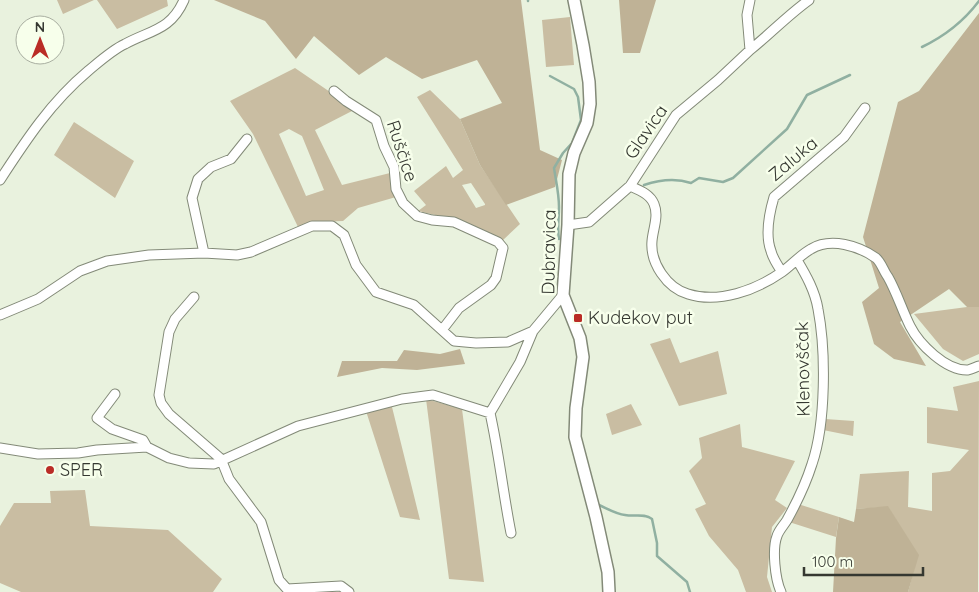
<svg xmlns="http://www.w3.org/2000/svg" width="979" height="592" font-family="Quicksand,sans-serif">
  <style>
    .green { fill: #c9bda2; fill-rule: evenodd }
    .forest { fill: #bfb296 }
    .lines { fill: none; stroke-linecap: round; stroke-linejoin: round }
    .stream { stroke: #90b0a1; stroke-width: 2.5 }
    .minor-casing { stroke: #838a78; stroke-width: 11 }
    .tertiary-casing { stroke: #838a78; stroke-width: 14 }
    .minor { stroke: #fff; stroke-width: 9 }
    .tertiary { stroke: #fff; stroke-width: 11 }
    .poi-dot { fill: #ba2c26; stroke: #f7ffeb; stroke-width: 2 }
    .labels { text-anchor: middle; stroke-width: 5; stroke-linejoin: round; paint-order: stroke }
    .street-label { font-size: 18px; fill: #353831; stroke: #f7ffeb }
    .poi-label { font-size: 18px; fill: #353831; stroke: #f7ffeb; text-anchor: start }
  </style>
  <rect width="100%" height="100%" fill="#e9f2de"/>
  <path class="green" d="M57,0H94L63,14Z
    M97,0H167L168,6L117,29Z
    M570,17L574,65L546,67L542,20Z
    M295,68L333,94L352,111L315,130L342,185L390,173L396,197L358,208L343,221L318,222L299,229L253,134L230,101ZM289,129L302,136L324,190L306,196L279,134Z
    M430,90L460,119L480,165L520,224L502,241L453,219L418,211L426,205L414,191L446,166L453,178L463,170L417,97ZM471,183L485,204V205L476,208L462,185Z
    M74,122L134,161L115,198L54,155Z
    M967,307H979V354L963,361L943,349L914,314Z
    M670,338L680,363L718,351L727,394L679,406L650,344Z
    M979,381L978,592H908L918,555L888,507L856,509L860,474L909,471L908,507L932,511V473L950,471L969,450L927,443V407L958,411L953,387Z
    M426,399L462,409L484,582L449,579Z
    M391,403L420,520L400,517L366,411Z
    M631,404L642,425L612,435L606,414Z
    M825,419L854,421L853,436L823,430Z
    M740,424L742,447L795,461L775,500L787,508L772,527L767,577L772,592H746L738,570L709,536L695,509L706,504L689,471L702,458L699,438Z
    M85,490L90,526L168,530L222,579L213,592H21L0,583V526L14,503H51L50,491Z
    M798,504L839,517L836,537L789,522Z"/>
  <path class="forest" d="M214,0H521L540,150L562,160L555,187L506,205L480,165L460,119L502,103L477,60L422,79L386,57L359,75L314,36L296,59L265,21Z
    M619,0H656L640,53H623Z
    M979,13V307H967L949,289L900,322L926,366L894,359L874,344L862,302L879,288L863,237L898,102L919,91Z
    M460,349L465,364L417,370L382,368L337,377L342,361H397L404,350L440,354Z
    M888,506L919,555L908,592H833L836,538L839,517L854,522L856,509Z"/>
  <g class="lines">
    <path class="stream" d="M528,1V0
      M922,47C945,36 964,21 979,1
      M550,76L574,89L578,97L581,120L572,143L563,153L554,168C556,181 559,194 559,207C559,218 557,228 559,239
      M644,185C659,180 676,178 691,183L699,178L723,182L733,178L787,129L807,95L850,75
      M599,505C608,509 616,514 625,515C635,517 644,513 652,519L657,543V556L687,582L690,592"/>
    <defs>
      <path id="minor" d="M750,50C770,34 788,15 809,0
        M334,91L346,101L376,120L384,146L394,167L396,189L403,203L417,216L432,220L454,222L498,242L503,248L496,278L491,285L459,308L442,330
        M0,180C26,140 51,102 88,71C99,62 112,50 125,44C151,30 171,30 184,0
        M630,186C639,190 650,194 654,204C659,216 653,229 652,241C650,263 667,288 688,294C719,304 756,290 782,272C792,265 800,255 811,249C831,237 859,246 876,258C881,262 884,272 888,277C897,293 902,310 910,326C919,344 946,371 968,370C972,369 976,367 979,366
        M568,225L589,222L630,186L676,115L718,80L750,50L747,15L750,0
        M204,253L192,198L198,179L211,167L231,159L247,139
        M782,272C778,266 773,259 771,251C765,235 769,214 774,197L844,137L865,108
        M194,297L175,319L169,332L159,395L161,403L169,414L221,459L229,479L261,522L279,580L287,589L341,586L349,592
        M0,315L38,299L80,271L107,261L149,255L204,253L237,255L251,252L312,226H332L344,235L356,265L376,292L414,305L454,341L476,343L508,342L533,331
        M115,394L97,418L112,429L143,440L147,447
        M490,413C499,453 503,493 511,533
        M0,448L38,454L78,453L97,450L147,447L169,458L189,463L214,464L298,426L402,399L433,395L490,413L520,362L533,331L563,295
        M781,592C775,579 772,549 777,536C779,530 784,525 787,520C797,502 806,483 812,464C826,423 826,351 818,309C815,291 806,275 797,260"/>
      <path id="tertiary" d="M574,0L583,45L589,82L590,104L587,123L574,153L569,174L568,225L563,295L580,338L583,357L576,408L575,437L596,517L608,572L609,592"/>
    </defs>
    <use href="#minor" class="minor-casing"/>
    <use href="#tertiary" class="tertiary-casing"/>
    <use href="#minor" class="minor"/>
    <use href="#tertiary" class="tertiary"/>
  </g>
  <g class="poi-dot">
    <rect x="573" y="313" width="10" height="10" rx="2.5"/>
    <circle cx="50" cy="470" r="5"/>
  </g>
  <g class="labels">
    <g class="street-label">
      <text transform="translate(646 132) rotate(-56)" y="6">Glavica</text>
      <text transform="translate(402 151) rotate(72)" y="6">Ruščice</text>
      <text transform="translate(793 159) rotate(-40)" y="6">Zaluka</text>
      <text transform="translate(549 252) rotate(-89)" y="6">Dubravica</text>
      <text transform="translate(803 369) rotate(-91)" y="6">Klenovščak</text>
    </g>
    <g class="poi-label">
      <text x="588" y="324">Kudekov put</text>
      <text x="60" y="476">SPER</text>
    </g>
  </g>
  <g transform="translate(40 40)"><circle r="24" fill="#f7ffeb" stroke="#a9afa1"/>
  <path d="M0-4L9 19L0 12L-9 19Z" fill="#ba2c26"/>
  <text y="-8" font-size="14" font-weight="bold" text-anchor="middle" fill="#353831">N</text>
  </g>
  <path d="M804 567v8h119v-8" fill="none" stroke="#353831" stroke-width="2.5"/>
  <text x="812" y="567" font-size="15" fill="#353831" stroke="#f7ffeb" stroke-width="4" paint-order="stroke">100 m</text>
</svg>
